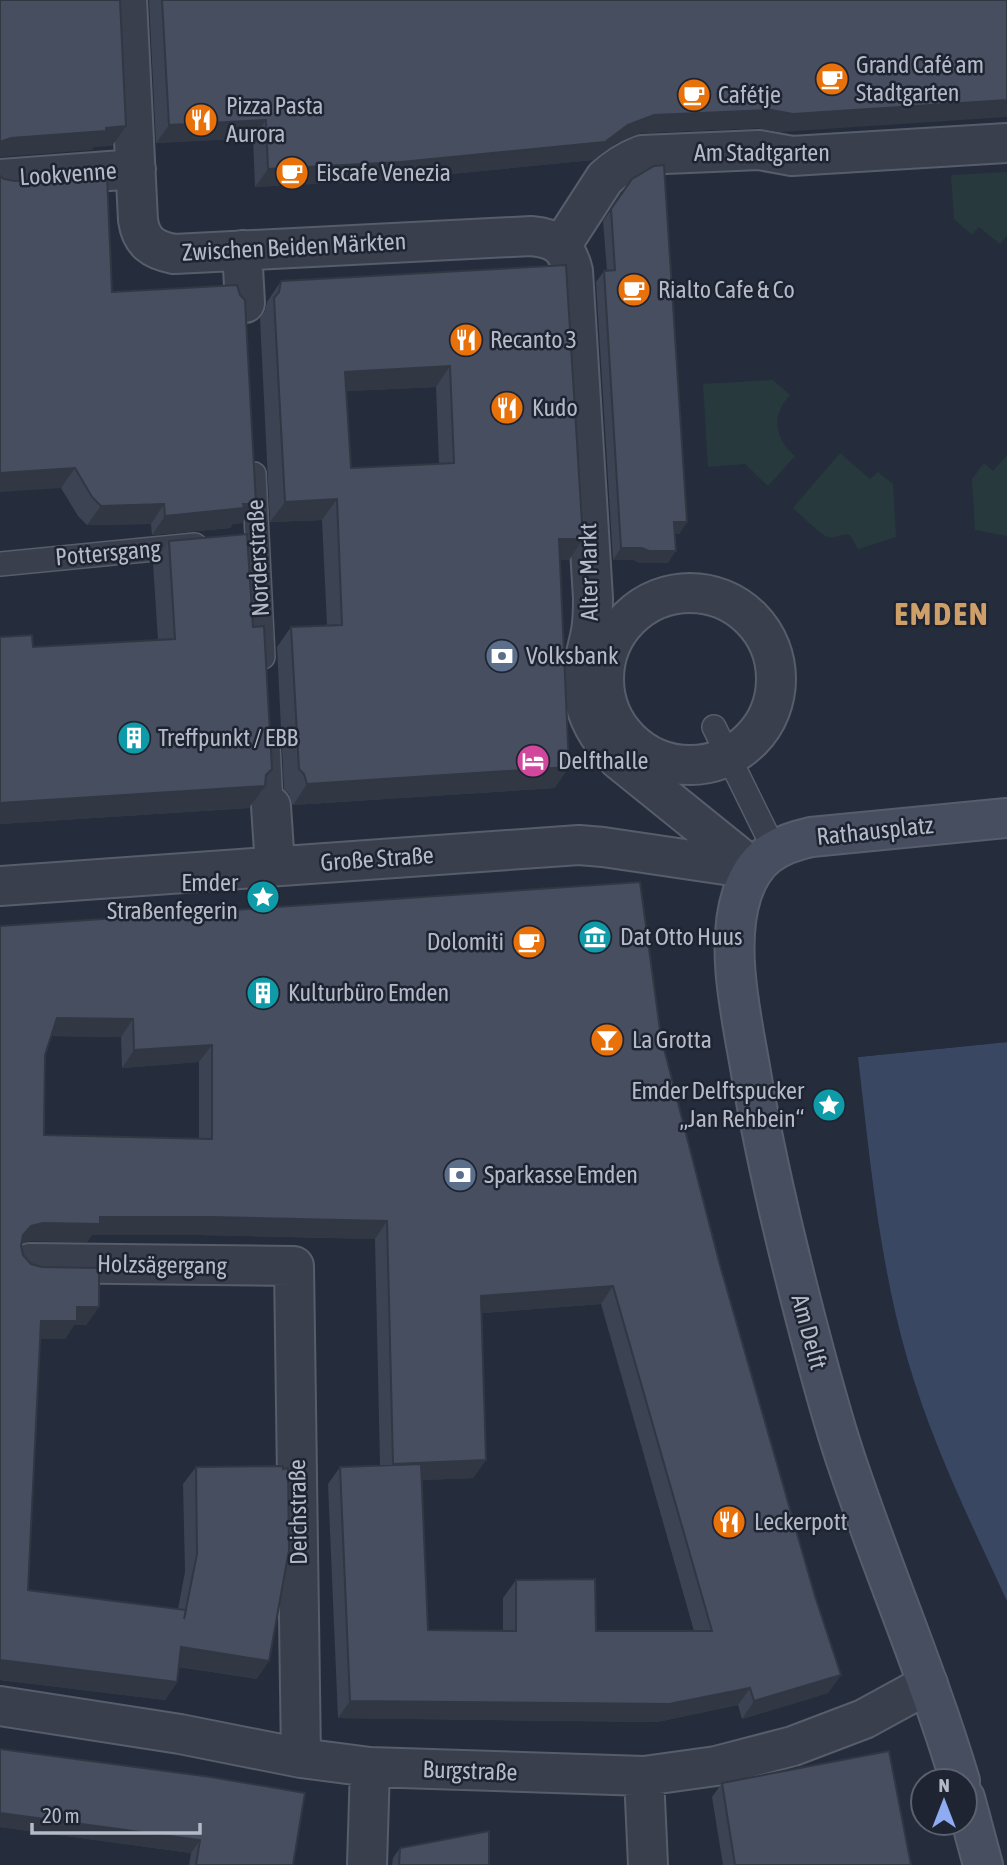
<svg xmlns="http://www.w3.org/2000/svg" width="1007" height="1865" font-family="'Asap Condensed',sans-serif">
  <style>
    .green { fill: #27393d }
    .water { fill: #3a4763 }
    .pier { fill: #252d3c }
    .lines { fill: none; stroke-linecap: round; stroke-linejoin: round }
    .lane-casing { stroke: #575d6a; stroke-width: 26 }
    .street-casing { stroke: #575d6a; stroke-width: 42 }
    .secondary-casing { stroke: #575d6a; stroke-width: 42 }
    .lane { stroke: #393f4c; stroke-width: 23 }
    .street { stroke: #393f4c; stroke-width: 38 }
    .secondary { stroke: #474e5f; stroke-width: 38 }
    .wall { fill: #3c4353; fill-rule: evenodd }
    .shaded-wall { fill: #313743 }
    .building { fill: #464e60; stroke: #313743; stroke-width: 2; fill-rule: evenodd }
    .labels { text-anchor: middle; stroke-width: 5; stroke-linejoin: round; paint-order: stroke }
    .poi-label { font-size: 24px; fill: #b5bac8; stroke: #1e2431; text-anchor: start }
    .street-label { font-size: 24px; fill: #b5bac8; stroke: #1e2431 }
    .district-label { font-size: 32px; font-weight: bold; letter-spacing: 2px; fill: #cf9f69; stroke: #1e2431 }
  </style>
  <rect width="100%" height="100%" fill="#252d3c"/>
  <path class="green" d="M1007,172V236L1000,244L979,227L972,235L954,219L951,175Z
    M773,380L790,395C771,414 774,440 795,456L768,486L745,464L708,467L703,384Z
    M840,453L870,479L878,472L893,484L896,537L858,549L850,535C841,533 835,539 828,537C821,535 800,514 793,508Z
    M1007,455V536L975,530L972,479L984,463L993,471Z"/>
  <path class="water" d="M1007,1042V1601C971,1523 932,1444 908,1361C879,1262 870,1159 858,1057Z"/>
  <path class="pier" d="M1007,1039V1042L858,1057L857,1054Z"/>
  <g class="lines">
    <defs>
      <path id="lane" d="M254,474L263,657
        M0,564L195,545
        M714,727L774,849
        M268,743L271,806"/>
      <path id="street" d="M127,0L138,220C141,242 153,250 174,254L531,236C555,238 567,246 573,271L593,598C593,609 593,620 591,631C589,643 585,655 583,668C579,707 594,733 619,760L754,869
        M0,179L136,169
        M561,246L605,178C617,167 627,161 642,155L759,150L792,156L1007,143
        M242,250L245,303
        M604 679a86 86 0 1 1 172 0a86 86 0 1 1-172 0Z
        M271,806L275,866
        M0,886L579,845L603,847L752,869
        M30,1263L294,1266L301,1758
        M0,1706L180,1734L301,1758L370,1767L644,1776L716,1766L793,1746L864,1719L928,1684
        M644,1776L648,1865
        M367,1865L370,1767"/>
      <path id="secondary" d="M960,1781C927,1671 881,1566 845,1457C830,1412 818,1366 806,1320C784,1236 764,1152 750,1067C741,1015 725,945 742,894C754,858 775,845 811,837L1007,818
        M965,1798L983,1865"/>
    </defs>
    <use href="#lane" class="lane-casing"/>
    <use href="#street" class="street-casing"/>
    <use href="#secondary" class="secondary-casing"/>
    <use href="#lane" class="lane"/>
    <use href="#street" class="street"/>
    <use href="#secondary" class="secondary"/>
  </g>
  <path class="wall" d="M149,0H1007L780,132L758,128L641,133L616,143L593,160L389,180L255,187L253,138L156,143Z
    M632,179L687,522L679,534H675L668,563H640L634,560H613L596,282L604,271H607L603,221Z
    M566,265L583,539L569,560H560L555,788L293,805L289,794L284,789L277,647L291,627L327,625L322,520L270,522L260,318L265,311L267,302L281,281ZM436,387L439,464L351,468L346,391Z
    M112,292L242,523L233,524L230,528L152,535L151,524L87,525L78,516L61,488Z
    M169,541L253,627L249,808L0,824V637L33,647L158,640L153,563Z
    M0,926L661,1037L720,1265L815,1596L841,1675L828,1693L742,1719L738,1705L657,1722L338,1718L328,1484L340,1467L380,1465L375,1239L200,1235H92L87,1242L30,1241L21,1244L23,1255L31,1264L99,1307L86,1325H74L65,1339H40L28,1590L178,1609L185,1572L183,1484L196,1467L257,1679L179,1667L177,1682L165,1700L0,1680ZM52,1036L121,1037L122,1068L199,1062V1139L44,1135L45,1055ZM601,1304L694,1631H596L516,1580L503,1598V1631L428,1630L421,1480L473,1478L486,1460L482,1313Z
    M0,1749L293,1865H189L191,1853L0,1827Z
    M722,1783L911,1865H723L712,1797Z
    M400,1848L489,1865H392L393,1858Z"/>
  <path class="shaded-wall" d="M1007,100V117L780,132L758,128L641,133L616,143L593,160L389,180L255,187L268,169L628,125L654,115Z
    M266,120L253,138L156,143L169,125Z
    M126,126L112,146L94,147L92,150L0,157V143L2,141L11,138Z
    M450,366L436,387L331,392L345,372Z
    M75,468L61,488L0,492V473Z
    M337,499L322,520L270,522L285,502Z
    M164,504L151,524L87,525L101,506Z
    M243,504H256L242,523L233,524L230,528L152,535L165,516Z
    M674,522H687L679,534H665Z
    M559,539H583L569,560H544Z
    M621,548H642L676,551L668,563H640L634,560H613Z
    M569,767L555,788L293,805L307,784Z
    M265,786L249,808L0,824V803Z
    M57,1018L133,1019L121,1037L45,1036Z
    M212,1045L199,1062L122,1068L134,1050Z
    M100,1217H212L387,1221L375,1239L200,1235H92L87,1242L30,1241L19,1244L23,1235L31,1226L43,1223Z
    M613,1286L601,1304L469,1314L481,1296Z
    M77,1307H99L86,1325H74L65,1339H28L41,1321Z
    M486,1460L473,1478L381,1482L393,1464Z
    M181,1647L269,1661L257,1679L169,1665Z
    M0,1660L177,1682L165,1700L0,1680Z
    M841,1675L828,1693L742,1719L754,1701Z
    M750,1688L738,1705L657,1722L338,1718L350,1701Z
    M0,1813L200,1840L191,1853L0,1827Z"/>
  <path class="building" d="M0,0H120L126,126L106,128V131L11,138L2,141L0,143Z
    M162,0H1007V100L793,114L771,110L654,115L628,125L605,142L401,162L268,169L266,120L169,125Z
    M664,165L687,522H674L676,551H649L642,548H621L604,271L615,270L611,209L632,179L654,166Z
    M107,175L112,292L237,285L240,295L245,300L256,504H243L244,508L165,516L164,504L101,506L92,497L75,468L0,473V176L4,179L15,181Z
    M566,265L583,539H559L569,767L307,784L304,774L299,769L291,627L342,625L337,499L285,502L274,298L279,292L281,281ZM450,366L454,463L351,468L345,372Z
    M247,534L253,627L264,626L272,769L266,775L265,786L0,803V637L32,635L33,647L175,639L169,541Z
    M640,882L661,1037L720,1265L815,1596L841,1675L754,1701L750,1688L669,1704L350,1701L340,1467L421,1464L428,1630L516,1631V1580L595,1579L596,1631H712L613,1286L481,1296L486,1460L393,1464L387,1221L212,1217H100V1224L43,1223L31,1226L23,1235L21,1246L23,1255L31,1264L42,1267L99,1268V1307H77V1321H41L28,1590L186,1610L184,1619L197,1554L196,1467L283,1466V1469L288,1468L289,1550L269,1661L181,1647L177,1682L0,1660V926ZM57,1018L133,1019L134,1050L212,1045V1139L44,1135L45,1055Z
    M0,1749L211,1777L305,1793L293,1865H196L200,1840L0,1813Z
    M889,1751L911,1865H735L722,1783Z
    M489,1831V1865H399L400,1848Z"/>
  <defs>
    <symbol id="cafe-disc" viewBox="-11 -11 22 22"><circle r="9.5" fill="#e8710a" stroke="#1e2431"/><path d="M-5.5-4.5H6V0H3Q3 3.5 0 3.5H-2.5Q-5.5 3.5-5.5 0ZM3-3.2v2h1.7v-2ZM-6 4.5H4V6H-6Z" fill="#fff"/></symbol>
    <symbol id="restaurant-disc" viewBox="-11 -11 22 22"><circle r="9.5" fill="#e8710a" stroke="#1e2431"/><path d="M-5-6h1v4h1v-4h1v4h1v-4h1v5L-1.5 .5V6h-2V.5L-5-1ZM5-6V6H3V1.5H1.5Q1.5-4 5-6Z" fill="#fff"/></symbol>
    <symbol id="bank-disc" viewBox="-11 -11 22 22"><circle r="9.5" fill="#5c6f8a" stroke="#1e2431"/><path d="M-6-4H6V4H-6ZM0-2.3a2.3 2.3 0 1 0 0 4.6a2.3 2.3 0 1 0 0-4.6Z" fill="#fff"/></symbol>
    <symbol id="building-disc" viewBox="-11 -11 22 22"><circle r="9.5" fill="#0f9aa8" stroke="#1e2431"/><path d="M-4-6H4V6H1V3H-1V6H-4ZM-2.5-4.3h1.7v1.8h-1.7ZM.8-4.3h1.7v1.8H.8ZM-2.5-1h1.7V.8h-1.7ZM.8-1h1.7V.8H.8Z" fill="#fff"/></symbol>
    <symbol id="hotel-disc" viewBox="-11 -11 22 22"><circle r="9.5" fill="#d1479c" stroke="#1e2431"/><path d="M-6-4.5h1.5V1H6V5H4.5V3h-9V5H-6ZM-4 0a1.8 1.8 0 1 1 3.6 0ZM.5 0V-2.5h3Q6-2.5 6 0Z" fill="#fff"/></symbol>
    <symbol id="sight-disc" viewBox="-11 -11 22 22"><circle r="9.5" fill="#0f9aa8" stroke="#1e2431"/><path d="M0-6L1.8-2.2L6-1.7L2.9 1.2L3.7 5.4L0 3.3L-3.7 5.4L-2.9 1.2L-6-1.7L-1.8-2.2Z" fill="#fff"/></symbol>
    <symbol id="museum-disc" viewBox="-11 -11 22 22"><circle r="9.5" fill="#0f9aa8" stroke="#1e2431"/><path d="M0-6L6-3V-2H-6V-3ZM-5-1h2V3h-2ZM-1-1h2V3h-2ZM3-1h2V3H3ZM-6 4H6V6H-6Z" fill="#fff"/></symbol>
    <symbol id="bar-disc" viewBox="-11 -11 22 22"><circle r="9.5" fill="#e8710a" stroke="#1e2431"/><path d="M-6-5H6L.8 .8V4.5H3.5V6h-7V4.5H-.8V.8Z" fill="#fff"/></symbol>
  </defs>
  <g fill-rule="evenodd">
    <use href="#cafe-disc" x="813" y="60" width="38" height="38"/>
    <use href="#cafe-disc" x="675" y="76" width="38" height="38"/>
    <use href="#restaurant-disc" x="182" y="101" width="38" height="38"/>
    <use href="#cafe-disc" x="273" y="154" width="38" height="38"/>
    <use href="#cafe-disc" x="615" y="271" width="38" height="38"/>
    <use href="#restaurant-disc" x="447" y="321" width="38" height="38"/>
    <use href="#restaurant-disc" x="488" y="389" width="38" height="38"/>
    <use href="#bank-disc" x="483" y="637" width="38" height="38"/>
    <use href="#building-disc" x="115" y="719" width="38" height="38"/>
    <use href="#hotel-disc" x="514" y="742" width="38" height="38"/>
    <use href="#sight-disc" x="244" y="878" width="38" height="38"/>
    <use href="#museum-disc" x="576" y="918" width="38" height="38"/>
    <use href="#cafe-disc" x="510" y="923" width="38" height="38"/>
    <use href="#building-disc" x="244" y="974" width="38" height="38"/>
    <use href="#bar-disc" x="588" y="1021" width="38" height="38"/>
    <use href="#sight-disc" x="810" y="1086" width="38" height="38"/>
    <use href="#bank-disc" x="441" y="1156" width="38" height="38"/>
    <use href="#restaurant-disc" x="710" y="1503" width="38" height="38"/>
  </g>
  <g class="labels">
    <g class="poi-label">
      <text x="856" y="73">Grand Café am<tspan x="856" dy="28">Stadtgarten</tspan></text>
      <text x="718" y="103">Cafétje</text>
      <text x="226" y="114">Pizza Pasta<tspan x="226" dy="28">Aurora</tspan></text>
      <text x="316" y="181">Eiscafe Venezia</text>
      <text x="658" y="298">Rialto Cafe &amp; Co</text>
      <text x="490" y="348">Recanto 3</text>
      <text x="532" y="416">Kudo</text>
      <text x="526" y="664">Volksbank</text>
      <text x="158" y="746">Treffpunkt / EBB</text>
      <text x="558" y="769">Delfthalle</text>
      <text x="238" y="891" text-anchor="end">Emder<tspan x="238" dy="28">Straßenfegerin</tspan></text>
      <text x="620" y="945">Dat Otto Huus</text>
      <text x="504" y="950" text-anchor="end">Dolomiti</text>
      <text x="288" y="1001">Kulturbüro Emden</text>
      <text x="632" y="1048">La Grotta</text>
      <text x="804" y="1099" text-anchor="end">Emder Delftspucker<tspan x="804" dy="28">„Jan Rehbein“</tspan></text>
      <text x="484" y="1183">Sparkasse Emden</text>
      <text x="754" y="1530">Leckerpott</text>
    </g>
    <g class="street-label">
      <text x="762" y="161">Am Stadtgarten</text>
      <text transform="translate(68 174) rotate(-4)" y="8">Lookvenne</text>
      <text transform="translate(294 247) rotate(-3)" y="8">Zwischen Beiden Märkten</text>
      <text transform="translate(108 553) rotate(-5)" y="8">Pottersgang</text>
      <text transform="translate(258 558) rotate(-93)" y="8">Norderstraße</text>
      <text transform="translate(589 572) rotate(-91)" y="8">Alter Markt</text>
      <text transform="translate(875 831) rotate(-6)" y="8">Rathausplatz</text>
      <text transform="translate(377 859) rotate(-4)" y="8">Große Straße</text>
      <text transform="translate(162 1265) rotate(1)" y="8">Holzsägergang</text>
      <text transform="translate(809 1332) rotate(75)" y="8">Am Delft</text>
      <text transform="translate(298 1512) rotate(-91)" y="8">Deichstraße</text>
      <text transform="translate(470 1771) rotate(2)" y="8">Burgstraße</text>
    </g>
    <g class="district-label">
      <text x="942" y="625">EMDEN</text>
    </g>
  </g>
  <g transform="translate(944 1802)"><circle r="33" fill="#1e2431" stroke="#5a606d" stroke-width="2"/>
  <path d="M0-5L12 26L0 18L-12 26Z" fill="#8facf2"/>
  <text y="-10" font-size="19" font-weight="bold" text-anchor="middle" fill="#b5bac8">N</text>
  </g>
  <path d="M32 1823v10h168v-10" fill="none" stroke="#b5bac8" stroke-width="3.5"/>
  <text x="42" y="1823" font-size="21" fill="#b5bac8" stroke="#1e2431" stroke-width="5" paint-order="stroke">20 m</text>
</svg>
